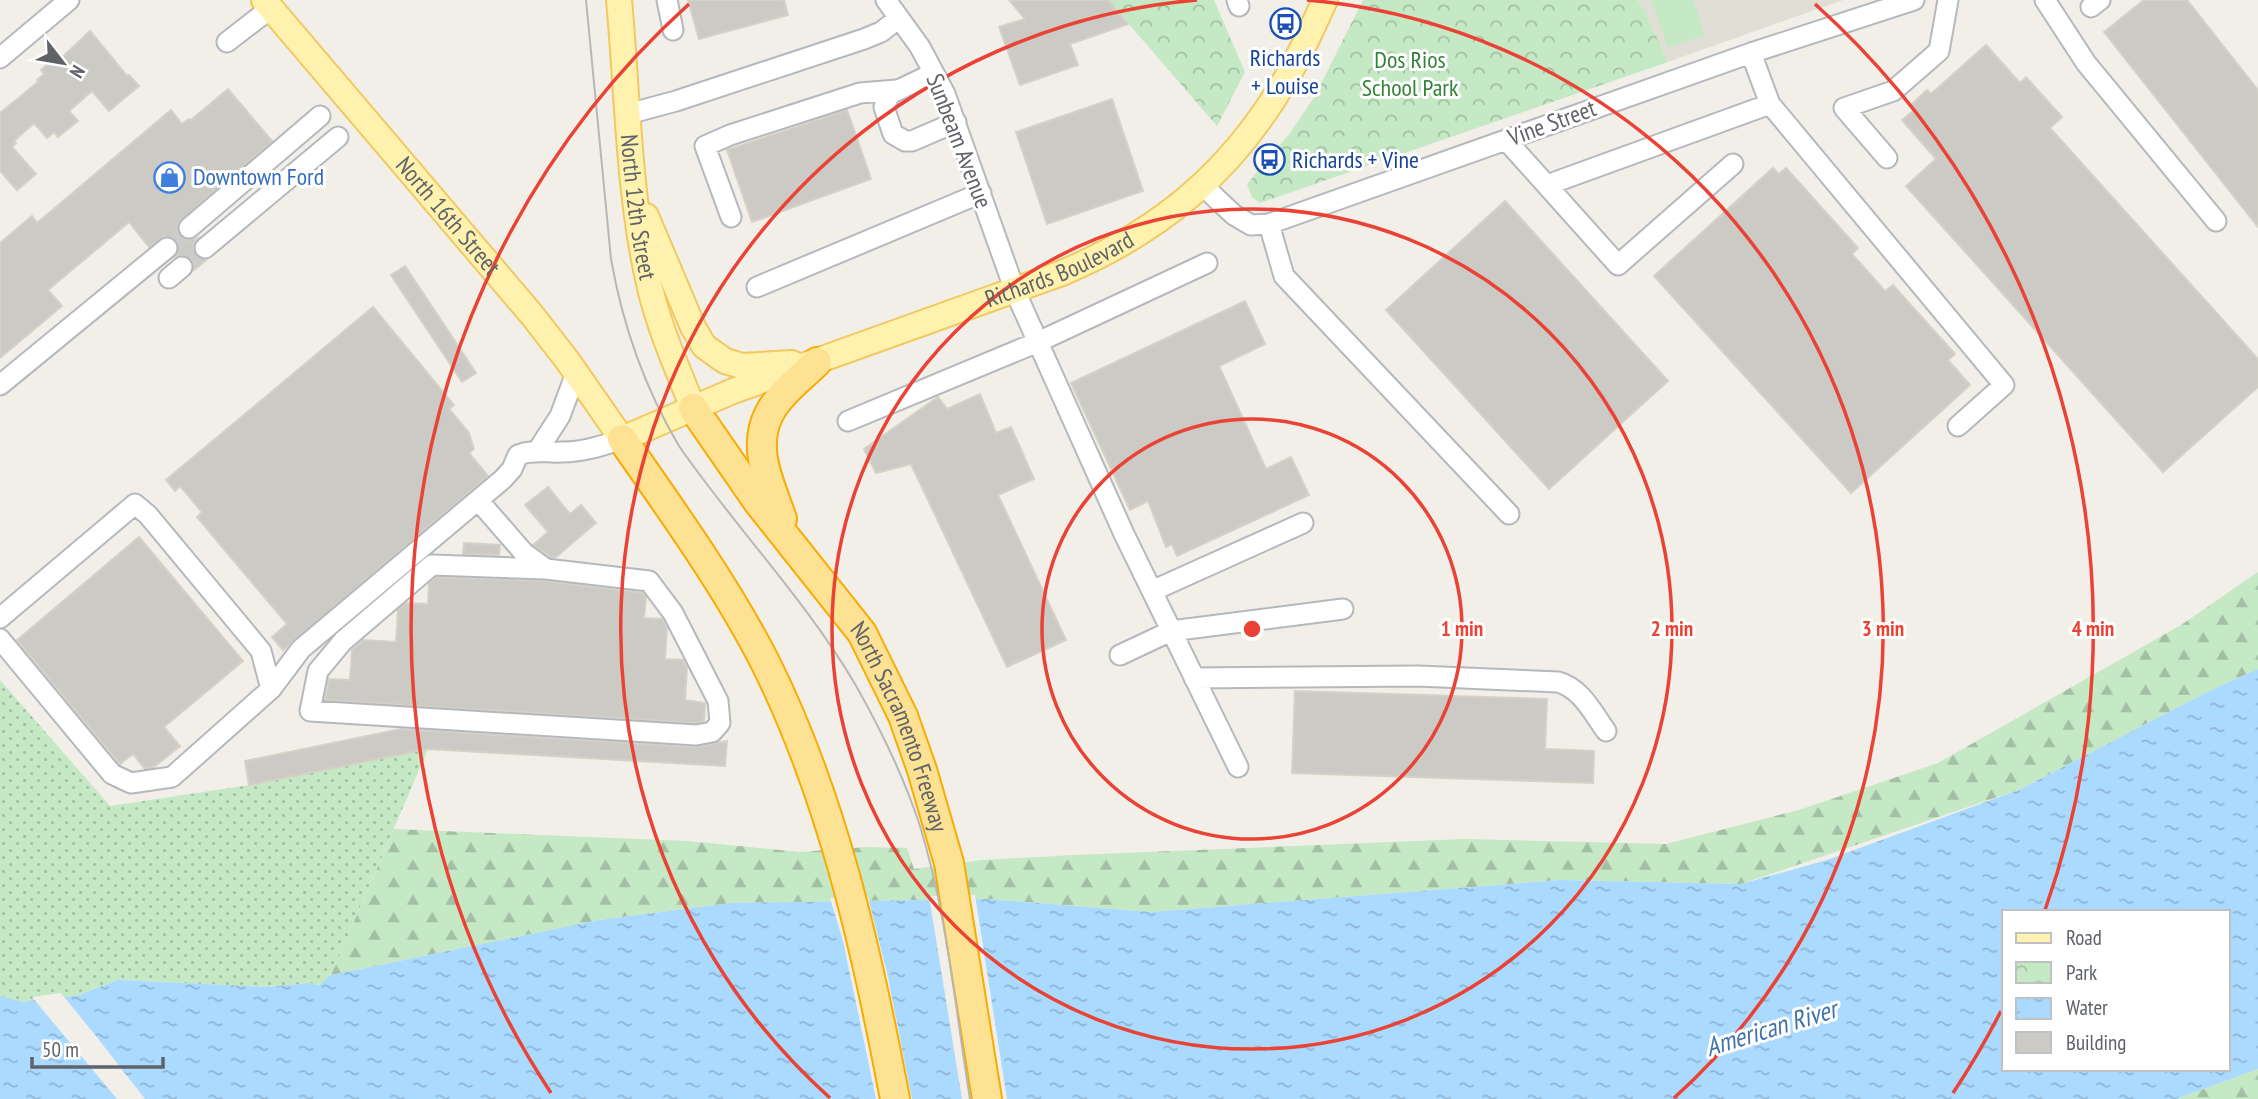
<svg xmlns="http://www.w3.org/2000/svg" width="2258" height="1099" font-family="'PT Sans Narrow',sans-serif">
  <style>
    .education { fill: #e1ded6 }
    .grass { fill: url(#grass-dots) }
    .forest { fill: url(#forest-firs) }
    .park { fill: url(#park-crowns) }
    .pitch { fill: #c5e8c5 }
    .water { fill: url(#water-ripples); fill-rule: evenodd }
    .pier { fill: #f1efe8 }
    .building { fill: #cccac5; stroke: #d6d1c6; stroke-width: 2 }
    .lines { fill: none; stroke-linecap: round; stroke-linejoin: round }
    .minor-tunnel { stroke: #ccccc8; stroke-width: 19; stroke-dasharray: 19 10; stroke-linecap: butt }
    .minor-casing { stroke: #b5b8bc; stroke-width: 23 }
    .major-casing { stroke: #f2c960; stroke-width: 28 }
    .highway-casing { stroke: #f9ab00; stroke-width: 32 }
    .minor { stroke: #fff; stroke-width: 19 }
    .major { stroke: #fff2af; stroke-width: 24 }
    .highway { stroke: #fde293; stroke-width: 28 }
    .tram { stroke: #b6b7b8; stroke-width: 2 }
    .ring { fill: none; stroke: #ea4335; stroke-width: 3.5 }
    .labels { text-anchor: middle; stroke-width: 6; stroke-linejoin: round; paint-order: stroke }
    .transit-label { font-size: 24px; fill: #164399; stroke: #fff }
    .park-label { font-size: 24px; fill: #348238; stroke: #fff }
    .street-label { font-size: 24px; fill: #5f6368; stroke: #fff }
    .shop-label { font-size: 24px; fill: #366cbe; stroke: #fff; text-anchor: start }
    .water-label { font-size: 26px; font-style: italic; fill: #4174aa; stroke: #fff }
    .centre { fill: #ea4335; stroke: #fff; stroke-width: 3.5 }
    .ring-label { font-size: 21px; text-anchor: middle; font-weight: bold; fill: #ea4335; stroke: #fff; stroke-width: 6; stroke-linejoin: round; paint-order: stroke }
  </style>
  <defs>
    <pattern id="grass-dots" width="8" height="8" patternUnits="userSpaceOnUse" patternTransform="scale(1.75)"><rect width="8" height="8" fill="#c5e8c5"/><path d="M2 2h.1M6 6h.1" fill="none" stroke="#a3c0a4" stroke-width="1.8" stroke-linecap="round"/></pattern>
    <pattern id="forest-firs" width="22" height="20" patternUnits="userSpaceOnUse" patternTransform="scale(1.75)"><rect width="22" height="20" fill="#c5e8c5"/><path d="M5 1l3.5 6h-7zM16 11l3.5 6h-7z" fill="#a3c0a4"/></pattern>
    <pattern id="park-crowns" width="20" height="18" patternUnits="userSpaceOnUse" patternTransform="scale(1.75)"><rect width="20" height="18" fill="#c5e8c5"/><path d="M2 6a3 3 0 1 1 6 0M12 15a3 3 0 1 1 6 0" fill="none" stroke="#a3c0a4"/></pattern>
    <pattern id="water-ripples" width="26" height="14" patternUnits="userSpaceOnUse" patternTransform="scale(1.75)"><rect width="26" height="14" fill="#aadaff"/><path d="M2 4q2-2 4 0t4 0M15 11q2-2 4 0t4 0" fill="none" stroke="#8eb4d2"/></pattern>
  </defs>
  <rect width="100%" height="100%" fill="#f1efe8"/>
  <path class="education" d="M1637,0H1843L1668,62L1643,7Z"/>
  <path class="grass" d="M0,680L110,806L250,785L428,749L331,975L321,985L308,983L269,987L118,980L76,996L49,997L23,1002L0,996Z"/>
  <path class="forest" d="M2258,572V669L2211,690L2021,789L1741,884L1560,880L1151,912L987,899L731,903L599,920L331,975L394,829L688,841L800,852L867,847L907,848L914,869L982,860L1074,855L1464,839L1666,844L1799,810L1938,763L2181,625Z
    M2258,1069V1099H2176Z"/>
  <path class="park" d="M1108,0H1214L1245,72L1217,126Z
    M1363,0H1637L1643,7L1668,62L1260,203L1252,197L1247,184L1290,133L1315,96Z"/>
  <path class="pitch" d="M1651,0H1693L1705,35L1668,48Z"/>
  <path class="water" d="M2258,669V1069L2176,1099H0V996L23,1002L49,997L76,996L118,980L269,987L308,983L320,985L331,975L599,920L731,903L987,899L1151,912L1560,880L1741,884L1827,860L2021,789L2211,690ZM2004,912H2228V1069H2004Z"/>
  <path class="pier" d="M975,895L1007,1099H962L929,896Z
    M868,897L888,977L912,1099H876L843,941L830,898Z
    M61,993L96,1036L145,1099H117L32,997Z"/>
  <path class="building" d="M688,0H784L788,15L699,39Z
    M1009,0H1108L1128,24L1070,44L1078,65L1020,85L999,27L1025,19Z
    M2144,0H2187L2258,90V227L2104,32Z
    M90,31L127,76L129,75L139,86L109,111L92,91L69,111L78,121L58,137L54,132L47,138L34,123L14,141L16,143L12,147L36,174L17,190L0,171V113L38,82L37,80L44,74L41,70L53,59L56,63Z
    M1986,45L2020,83L2026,77L2062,117L2050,128L2258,359V387L2163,472L1906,186L1936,159L1902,120L1914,110L1910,106L1927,90L1931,94Z
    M228,89L272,141L178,223L177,231L180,236L186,240L198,238L193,244V251L196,256L206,260L194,270L191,259L185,255L175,257L179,247L176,240L164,236L149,247L129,222L48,290L62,306L0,358V243L32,216L37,223L171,110L182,124L189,119L191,120Z
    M1112,99L1143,191L1047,224L1016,132Z
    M847,110L871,179L752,222L727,150Z
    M1773,168L1779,174L1786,168L1858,248L1852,254L1885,291L1893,285L1955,354L1948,360L1970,385L1851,493L1654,276Z
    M1505,201L1668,381L1549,489L1386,310Z
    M405,266L476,373L462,382L391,275Z
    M1245,301L1265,344L1219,366L1266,469L1291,457L1309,495L1177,556L1172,544L1166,547L1148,501L1130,510L1071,383Z
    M373,307L454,405L449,409L469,433L474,449L469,453L488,476L283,650L272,637L287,624L197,517L202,512L180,486L175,491L166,480Z
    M980,394L996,433L1011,427L1034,479L998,495L1066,640L1007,667L911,464L876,473L864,449L938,397L947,409Z
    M548,487L570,514L581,505L596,523L555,558L551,557L533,545L548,532L525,505Z
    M139,537L243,661L164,727L180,746L154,767L145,769L133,754L120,764L17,640Z
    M464,543L500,545L499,555L463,554Z
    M436,577L545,581L642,593L646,597L644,618L662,619L667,628L665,659L683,660L687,668L685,700L705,703L704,721L695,723L325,700L329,679L350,680L352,650L363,640L396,642L398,610L406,603L428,604L429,583Z
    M1295,691L1547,699L1545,749L1594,751L1593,783L1292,773Z
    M401,729L695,747L727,741L725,766L428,749L249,785L245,761Z"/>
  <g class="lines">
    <path class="minor-tunnel" d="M167,248L189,228
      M182,267L205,248"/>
    <defs>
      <path id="minor" d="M667,0L673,30
        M886,0L920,47L945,94L1015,291L1124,534L1238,767
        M1237,0L1239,6
        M2045,0L2086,63L2216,221
        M2091,7L2100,0
        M227,42L271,8
        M1751,53L1770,104
        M0,58L69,0
        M934,73L890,94L884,107L893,134L905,141H912L956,122
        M628,114L676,101L864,39L881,32L899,18
        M1506,140L1618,265L1733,164
        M1887,158L1844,108L1893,91L1939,51L1948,0
        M1202,185L1234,215L1251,225L1269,224L1751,53L1914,0
        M1547,185L1770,104L2004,385L1958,426
        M731,217L705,146L730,135L860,93L896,90
        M1269,224L1284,276L1509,514
        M189,228L320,116
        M205,248L338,137
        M169,278L182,267
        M757,287L981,193
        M0,385L167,248
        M848,421L1038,342L1207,263
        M538,450L560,416L576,373
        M478,500L524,553L546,569L649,581L673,613L718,701L720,723L712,732L696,735L310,711L318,671L343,641L432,565L546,569
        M1152,591L1303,523
        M0,618L135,504L148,515L261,651L271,689
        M0,639L112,774L131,783L172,777L271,689L301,649L503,479L512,469L518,455C533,449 546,453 562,452C583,452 602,446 622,439
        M1120,655L1171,631L1343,609
        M1194,678L1418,676L1558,682C1581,688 1593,713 1606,731"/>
      <g id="major">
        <path id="s1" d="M264,0L532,315L567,360L622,439L733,391L1062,273C1161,231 1233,171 1287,77C1302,52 1313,26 1325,0"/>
        <path id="s2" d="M619,0C628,97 628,197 651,292C661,332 678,370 693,408"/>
        <path d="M646,216L693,327L704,346L725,361L742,366L792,363"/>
      </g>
      <g id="highway">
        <path id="s3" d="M693,408L758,502L862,633L903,716L922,770L949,863L987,1099"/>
        <path d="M622,439C672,511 725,584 765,662C833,798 867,951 895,1099"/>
        <path d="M782,519C771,486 751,449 769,414C779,394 801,378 817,362"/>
      </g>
    </defs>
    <use href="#minor" class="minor-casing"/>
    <use href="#major" class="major-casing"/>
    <use href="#highway" class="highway-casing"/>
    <use href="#minor" class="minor"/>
    <use href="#major" class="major"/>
    <use href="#highway" class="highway"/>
    <path class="tram" d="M586,0L611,259C623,327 644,387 679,446C735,527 805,599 855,684C880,728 903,775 919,823C947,912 955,1007 970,1099"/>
  </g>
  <g class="ring">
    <circle cx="1252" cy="629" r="210"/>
    <circle cx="1252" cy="629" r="420"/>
    <path d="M830 1098A631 631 0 0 1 1197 0M1307 0A631 631 0 0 1 1674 1098"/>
    <path d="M2001 1011A841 841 0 0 1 1953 1093M551 1093A841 841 0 0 1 689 4M1815 4A841 841 0 0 1 2045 910"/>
  </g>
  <defs>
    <symbol id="bus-ring" viewBox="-11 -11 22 22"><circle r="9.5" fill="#fff" stroke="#1a4fb4" stroke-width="1.5"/><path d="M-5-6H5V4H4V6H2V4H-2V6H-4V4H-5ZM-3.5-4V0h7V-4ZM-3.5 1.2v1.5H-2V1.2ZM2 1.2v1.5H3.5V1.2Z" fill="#1a4fb4"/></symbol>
    <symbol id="shop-ring" viewBox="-11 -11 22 22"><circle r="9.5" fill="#fff" stroke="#3f7fe0" stroke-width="1.5"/><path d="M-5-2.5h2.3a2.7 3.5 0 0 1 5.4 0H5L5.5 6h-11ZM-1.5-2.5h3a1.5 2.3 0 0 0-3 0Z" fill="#3f7fe0"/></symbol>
  </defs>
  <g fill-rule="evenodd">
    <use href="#bus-ring" x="1268" y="6" width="35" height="35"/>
    <use href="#bus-ring" x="1252" y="142" width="35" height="35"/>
    <use href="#shop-ring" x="152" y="160" width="35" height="35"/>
  </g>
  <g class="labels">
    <g class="transit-label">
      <text x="1285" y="66">Richards<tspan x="1285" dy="28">+ Louise</tspan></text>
      <text x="1292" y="168" text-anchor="start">Richards + Vine</text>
    </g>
    <g class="park-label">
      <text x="1410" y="68">Dos Rios<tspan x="1410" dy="28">School Park</tspan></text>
    </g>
    <g class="street-label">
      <text transform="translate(1552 123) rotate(-20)" y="8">Vine Street</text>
      <text transform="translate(959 141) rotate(69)" y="8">Sunbeam Avenue</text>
      <text dy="8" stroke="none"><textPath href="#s2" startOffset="208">North 12th Street</textPath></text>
      <text dy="8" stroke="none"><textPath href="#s1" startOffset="284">North 16th Street</textPath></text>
      <text dy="8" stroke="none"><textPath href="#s1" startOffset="1036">Richards Boulevard</textPath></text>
      <text dy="8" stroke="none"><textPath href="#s3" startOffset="383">North Sacramento Freeway</textPath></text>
    </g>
    <g class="shop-label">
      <text x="193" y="185">Downtown Ford</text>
    </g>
    <g class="water-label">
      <text transform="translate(1771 1028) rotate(-17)" y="9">American River</text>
    </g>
  </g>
  <circle cx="1252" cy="629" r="10" class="centre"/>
  <g class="ring-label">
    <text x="1462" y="636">1 min</text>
    <text x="1672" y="636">2 min</text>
    <text x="1883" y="636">3 min</text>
    <text x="2093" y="636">4 min</text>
  </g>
  <rect x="2002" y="910" width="228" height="161" fill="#ffffff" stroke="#bfc1c3" stroke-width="2"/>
  <rect x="2016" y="933" width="35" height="10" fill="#fff2af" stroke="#bfc1c3" stroke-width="2"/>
  <text x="2066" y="945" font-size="21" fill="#5f6368">Road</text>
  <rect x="2016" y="962" width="35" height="21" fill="url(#park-crowns)" stroke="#bfc1c3" stroke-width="2"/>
  <text x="2066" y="980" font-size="21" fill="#5f6368">Park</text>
  <rect x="2016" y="998" width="35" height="21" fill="url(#water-ripples)" stroke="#bfc1c3" stroke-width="2"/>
  <text x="2066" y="1015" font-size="21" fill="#5f6368">Water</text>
  <rect x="2016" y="1032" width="35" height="21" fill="#cccac5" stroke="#bfc1c3" stroke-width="2"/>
  <text x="2066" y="1050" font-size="21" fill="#5f6368">Building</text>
  <g transform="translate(63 63) rotate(121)" stroke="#ffffff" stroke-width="5" paint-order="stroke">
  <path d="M0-5L12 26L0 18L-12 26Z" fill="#5f6368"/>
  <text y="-10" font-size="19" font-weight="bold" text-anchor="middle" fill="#5f6368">N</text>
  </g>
  <path d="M32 1057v10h131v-10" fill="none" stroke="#5f6368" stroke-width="3.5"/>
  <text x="42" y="1057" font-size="21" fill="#5f6368" stroke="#ffffff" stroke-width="5" paint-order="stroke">50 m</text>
</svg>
